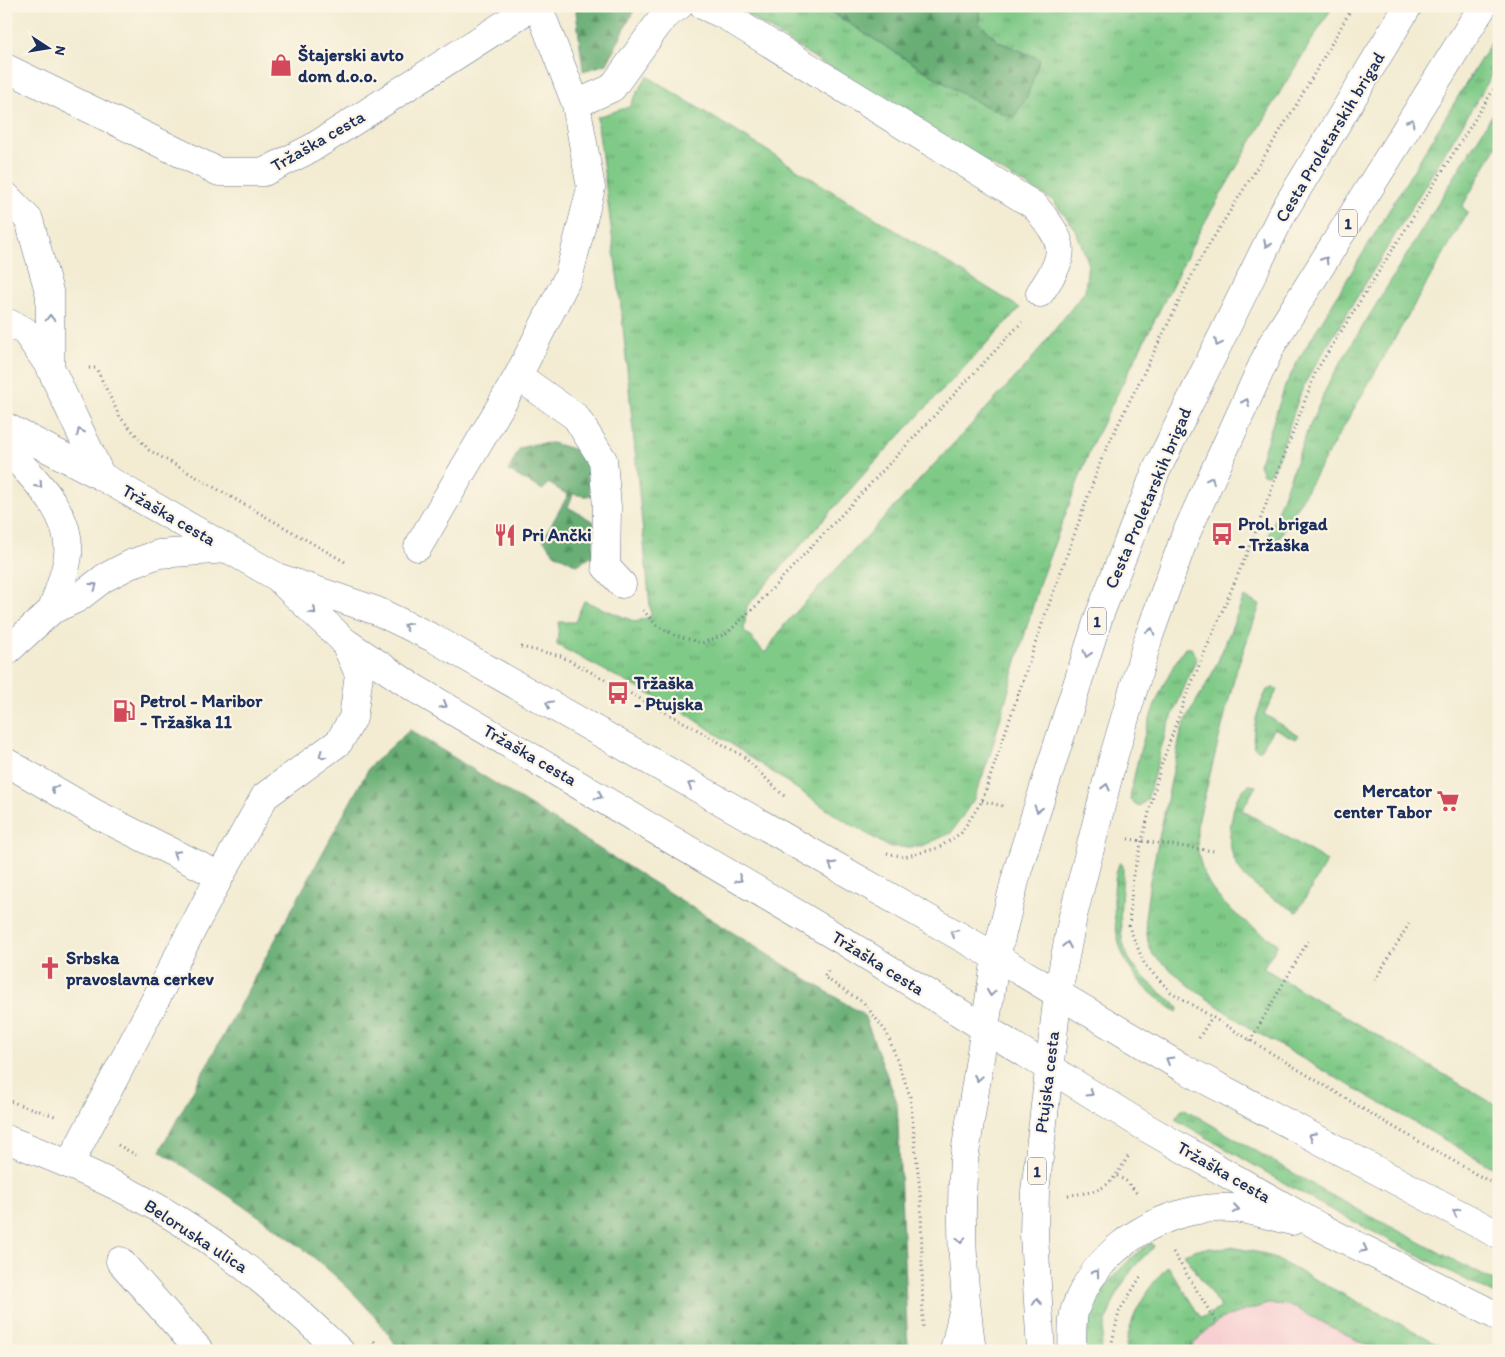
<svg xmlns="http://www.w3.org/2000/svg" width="1505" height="1357" font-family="Itim,sans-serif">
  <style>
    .built { fill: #f7cfd2 }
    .grass { fill: url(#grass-tufts); stroke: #4e7c73 }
    .forest { fill: url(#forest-firs); stroke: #426e69 }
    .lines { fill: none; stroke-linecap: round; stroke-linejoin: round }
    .minor-casing { stroke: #677187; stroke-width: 29 }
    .major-casing { stroke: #677187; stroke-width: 29 }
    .path { stroke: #677187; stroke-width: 3; stroke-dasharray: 1 4; stroke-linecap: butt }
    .minor { stroke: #fff; stroke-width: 28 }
    .major { stroke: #fff; stroke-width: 28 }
    .oneway { stroke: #8d97ae }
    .labels { text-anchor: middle; stroke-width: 4.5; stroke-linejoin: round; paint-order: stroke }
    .shield { fill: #fcf5e5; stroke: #5e6a86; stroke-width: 1 }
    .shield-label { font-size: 16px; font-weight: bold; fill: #1b2f5e }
    .poi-label { font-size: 18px; font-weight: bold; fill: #1b2f5e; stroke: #fcf5e5; text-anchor: start }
    .street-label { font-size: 18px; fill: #1b2f5e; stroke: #fcf5e5 }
  </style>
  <defs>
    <pattern id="grass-tufts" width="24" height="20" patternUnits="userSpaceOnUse" patternTransform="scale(1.25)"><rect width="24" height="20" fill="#80ca88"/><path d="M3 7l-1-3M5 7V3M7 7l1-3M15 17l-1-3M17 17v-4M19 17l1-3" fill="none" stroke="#68a472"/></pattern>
    <pattern id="forest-firs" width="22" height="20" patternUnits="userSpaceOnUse" patternTransform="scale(1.25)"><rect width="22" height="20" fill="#68ae74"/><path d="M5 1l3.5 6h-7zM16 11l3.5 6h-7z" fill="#558e62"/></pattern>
  </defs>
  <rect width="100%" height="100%" fill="#fcf5e5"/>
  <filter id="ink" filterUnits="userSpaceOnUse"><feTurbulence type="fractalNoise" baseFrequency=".02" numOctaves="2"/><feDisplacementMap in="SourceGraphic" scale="10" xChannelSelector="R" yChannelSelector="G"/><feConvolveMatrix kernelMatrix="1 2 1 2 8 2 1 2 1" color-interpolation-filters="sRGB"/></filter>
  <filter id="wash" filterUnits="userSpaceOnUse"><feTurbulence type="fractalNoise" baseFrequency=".0096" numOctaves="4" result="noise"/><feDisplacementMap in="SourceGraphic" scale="20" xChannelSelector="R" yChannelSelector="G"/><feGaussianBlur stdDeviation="1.12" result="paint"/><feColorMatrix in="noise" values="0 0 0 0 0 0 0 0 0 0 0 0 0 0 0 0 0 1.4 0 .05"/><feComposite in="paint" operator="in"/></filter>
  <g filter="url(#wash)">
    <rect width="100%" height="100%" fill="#f3ecd3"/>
    <path class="built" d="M1268,1304L1289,1305L1378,1351H1187L1209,1328L1230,1314Z"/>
    <path class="grass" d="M733,6H821L970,99L1013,117L1040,59L999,42L979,23L980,6H1333L1283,87L1198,234L1093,442L1040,581L989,758L974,799L951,833L920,847H889L834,814L687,714L557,645L559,622H575L584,601L636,622L651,616L621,306L597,117L629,107L647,76L1020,308L872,465L747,606L744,630L765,653L785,624L1027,365L1085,291L1088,262L1075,228L1052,200L904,115Z
      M1495,41L1499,42V64L1306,381C1295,401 1280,465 1268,475L1263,474L1259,465L1285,386L1300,357L1490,44Z
      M1499,104V142L1462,207L1468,212L1272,550L1264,547L1307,432L1330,380Z
      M1244,597L1260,605L1236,671L1197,826C1194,890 1230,912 1278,944L1263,968L1499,1107V1171L1251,1029L1196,991L1153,955L1148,942L1145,917L1150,881L1181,733C1188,711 1204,691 1214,670C1225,646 1234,621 1244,597Z
      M1185,648H1191L1197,657L1166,731L1147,800L1139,806L1130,800C1137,751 1156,688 1185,648Z
      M1273,688L1278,689L1264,714L1298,735L1295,739L1274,728L1260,751L1254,747C1251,730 1259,705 1267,690Z
      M1249,785L1256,786L1242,810L1327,861L1297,912C1256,889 1221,872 1232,817C1234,805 1237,792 1249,785Z
      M1120,862L1123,866C1123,897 1113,937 1133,965C1145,981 1165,995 1179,1008L1177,1012C1133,984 1115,957 1114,904C1114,890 1114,874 1120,862Z
      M1183,1108L1329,1194L1499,1284V1297L1322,1205L1175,1119Z
      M1152,1243L1154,1247C1122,1274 1106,1310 1100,1351H1085C1086,1340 1085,1326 1088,1316C1096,1293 1131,1253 1152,1243Z
      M1231,1247L1266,1254L1452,1351H1378L1289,1305L1268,1304L1225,1317L1209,1328L1187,1351H1125C1131,1314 1143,1293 1168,1266L1201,1318L1221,1308L1184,1254L1197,1249Z"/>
    <path class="forest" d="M579,6H636L607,64L583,71L576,11Z
      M821,6H980L979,23L999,42L1040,59L1027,97L1013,118L970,99Z
      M552,443L580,451L592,473L598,495L584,496L573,494L568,507L594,522L593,556L577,565L554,553L543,539L568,495L548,483L543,490L508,471L520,448L535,444Z
      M410,730L864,1015L897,1102L908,1351H400C346,1265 243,1206 160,1151L370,766Z"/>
  </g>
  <g filter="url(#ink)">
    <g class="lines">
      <defs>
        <path id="minor" d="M704,6L724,15L1035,206C1065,244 1069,251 1040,293
          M6,68L219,172H264L312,148L533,6
          M576,104L612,88L664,16L679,6
          M6,196L29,220L50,295V367
          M6,322L25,331L50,367L101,476
          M518,376L576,417L603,460L607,507L606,567L622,584
          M6,448C32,477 72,512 68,555C66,573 58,592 52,610
          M418,547L518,376L569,275L591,188L576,104L538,6
          M6,652L52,610L78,598L104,578L133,563L159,554L227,549
          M6,762L96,814L220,876
          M6,1139C65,1162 124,1186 178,1220C237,1256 290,1303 340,1351
          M70,1163L220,876L265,796L339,742L353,718L359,674L344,641
          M120,1261L200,1351
          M954,1351L965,1303"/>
        <path id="major" d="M6,427L101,476L277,577L377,611L433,638L996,957L1181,1067L1499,1235
          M281,581L344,641L414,688L845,942L1145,1127L1320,1227L1499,1317
          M972,1351C963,1287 959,1224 964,1160L996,957L1018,869L1099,616L1156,471L1282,214L1408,6
          M1041,1351L1034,1235L1035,1192L1058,993L1073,916L1112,762L1149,636L1185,536L1272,344L1483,6
          M1072,1351C1073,1338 1071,1321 1075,1309C1098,1245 1166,1205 1232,1208C1251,1209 1273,1217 1292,1221"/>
      </defs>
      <use href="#minor" class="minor-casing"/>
      <use href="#major" class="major-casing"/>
      <path class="path" d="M1499,81L1316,371L1253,539L1184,701L1160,769L1133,876L1129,927L1145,965L1171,992L1378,1118L1499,1187
        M89,368H96L120,417L149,450L345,562
        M643,610L657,626L675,635L702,643L726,634L756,606L1022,322
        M521,647L561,656L689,725L743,756L784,796
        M982,801L1003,806
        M1128,839L1214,851
        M887,853L904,857L938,848L961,833L982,801L1043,621L1103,455L1199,261L1298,102L1353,6
        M828,971L824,977L864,1003L887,1033L910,1096L921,1200L923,1328
        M1375,980L1409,924
        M1199,1038L1212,1017
        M1250,1041L1308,941
        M6,1100L58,1117
        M118,1145L136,1155
        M1117,1176L1128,1182L1138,1195
        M1068,1195C1104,1192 1110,1187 1129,1155
        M1173,1252L1217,1323
        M374,1341L381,1351
        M1110,1351L1119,1312L1141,1276"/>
      <use href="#minor" class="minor"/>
      <use href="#major" class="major"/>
    </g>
    <defs><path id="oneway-chevron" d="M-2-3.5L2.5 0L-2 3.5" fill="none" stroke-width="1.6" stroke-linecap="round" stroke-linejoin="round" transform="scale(1.25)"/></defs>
    <g class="oneway">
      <use href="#oneway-chevron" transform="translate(1411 122) rotate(-58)"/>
      <use href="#oneway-chevron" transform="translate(1267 244) rotate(117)"/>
      <use href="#oneway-chevron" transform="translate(1325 260) rotate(-58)"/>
      <use href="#oneway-chevron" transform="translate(50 318) rotate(-90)"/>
      <use href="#oneway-chevron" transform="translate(1218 343) rotate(116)"/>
      <use href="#oneway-chevron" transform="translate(1246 402) rotate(-66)"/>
      <use href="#oneway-chevron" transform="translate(80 432) rotate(-115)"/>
      <use href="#oneway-chevron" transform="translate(1211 480) rotate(-65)"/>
      <use href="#oneway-chevron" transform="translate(39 485) rotate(48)"/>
      <use href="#oneway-chevron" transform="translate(94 586) rotate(-36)"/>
      <use href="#oneway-chevron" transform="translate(313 611) rotate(43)"/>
      <use href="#oneway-chevron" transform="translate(407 626) rotate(-154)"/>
      <use href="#oneway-chevron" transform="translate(1151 631) rotate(-71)"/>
      <use href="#oneway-chevron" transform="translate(1087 654) rotate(107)"/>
      <use href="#oneway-chevron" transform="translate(549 704) rotate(-151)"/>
      <use href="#oneway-chevron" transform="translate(444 705) rotate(30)"/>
      <use href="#oneway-chevron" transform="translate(322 755) rotate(144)"/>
      <use href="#oneway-chevron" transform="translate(691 785) rotate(-150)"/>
      <use href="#oneway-chevron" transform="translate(1106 787) rotate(-76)"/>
      <use href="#oneway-chevron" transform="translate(54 789) rotate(-150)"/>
      <use href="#oneway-chevron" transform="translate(599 796) rotate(31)"/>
      <use href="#oneway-chevron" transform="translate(1038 809) rotate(107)"/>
      <use href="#oneway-chevron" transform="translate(176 854) rotate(-153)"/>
      <use href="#oneway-chevron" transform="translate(832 865) rotate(-150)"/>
      <use href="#oneway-chevron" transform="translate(739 879) rotate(31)"/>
      <use href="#oneway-chevron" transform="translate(954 933) rotate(-151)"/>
      <use href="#oneway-chevron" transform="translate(1067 945) rotate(-79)"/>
      <use href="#oneway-chevron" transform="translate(991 993) rotate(98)"/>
      <use href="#oneway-chevron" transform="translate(1169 1060) rotate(-149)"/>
      <use href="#oneway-chevron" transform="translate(978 1078) rotate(100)"/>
      <use href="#oneway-chevron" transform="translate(1090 1093) rotate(32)"/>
      <use href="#oneway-chevron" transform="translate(1312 1136) rotate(-152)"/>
      <use href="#oneway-chevron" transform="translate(1236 1209) rotate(8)"/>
      <use href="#oneway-chevron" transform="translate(1456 1212) rotate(-152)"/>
      <use href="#oneway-chevron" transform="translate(961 1240) rotate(87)"/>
      <use href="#oneway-chevron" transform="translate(1364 1249) rotate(27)"/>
      <use href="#oneway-chevron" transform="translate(1096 1273) rotate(-55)"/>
      <use href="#oneway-chevron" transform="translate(1037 1302) rotate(-94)"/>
    </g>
  </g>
  <defs>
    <symbol id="shop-bare" viewBox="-9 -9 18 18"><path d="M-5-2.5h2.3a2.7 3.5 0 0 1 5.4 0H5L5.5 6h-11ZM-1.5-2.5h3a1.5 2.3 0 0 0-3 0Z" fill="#d1495b" stroke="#fcf5e5" stroke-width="2.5" paint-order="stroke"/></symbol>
    <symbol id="bus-bare" viewBox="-9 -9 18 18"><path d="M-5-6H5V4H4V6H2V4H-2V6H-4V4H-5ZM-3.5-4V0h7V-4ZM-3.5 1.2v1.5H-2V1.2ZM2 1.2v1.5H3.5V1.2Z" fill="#d1495b" stroke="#fcf5e5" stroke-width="2.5" paint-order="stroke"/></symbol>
    <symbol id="restaurant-bare" viewBox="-9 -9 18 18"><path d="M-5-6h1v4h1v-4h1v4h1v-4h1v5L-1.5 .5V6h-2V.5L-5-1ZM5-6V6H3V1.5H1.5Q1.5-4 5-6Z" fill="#d1495b" stroke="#fcf5e5" stroke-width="2.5" paint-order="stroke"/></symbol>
    <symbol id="fuel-bare" viewBox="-9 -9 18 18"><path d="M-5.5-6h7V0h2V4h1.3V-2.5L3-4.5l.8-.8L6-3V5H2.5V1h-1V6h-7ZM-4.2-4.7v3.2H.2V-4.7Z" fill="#d1495b" stroke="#fcf5e5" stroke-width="2.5" paint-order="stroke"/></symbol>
    <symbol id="supermarket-bare" viewBox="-9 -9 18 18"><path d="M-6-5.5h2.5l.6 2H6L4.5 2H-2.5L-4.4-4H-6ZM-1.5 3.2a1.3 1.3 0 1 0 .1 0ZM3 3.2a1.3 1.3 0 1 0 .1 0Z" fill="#d1495b" stroke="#fcf5e5" stroke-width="2.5" paint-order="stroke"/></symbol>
    <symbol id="church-bare" viewBox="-9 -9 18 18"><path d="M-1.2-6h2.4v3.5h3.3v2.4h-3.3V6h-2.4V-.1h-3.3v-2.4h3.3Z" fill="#d1495b" stroke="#fcf5e5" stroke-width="2.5" paint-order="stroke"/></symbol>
  </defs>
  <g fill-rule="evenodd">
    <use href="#shop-bare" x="265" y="49" width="32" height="32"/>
    <use href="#bus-bare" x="1206" y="518" width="32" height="32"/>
    <use href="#restaurant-bare" x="489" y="519" width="32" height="32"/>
    <use href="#bus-bare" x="602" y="677" width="32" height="32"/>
    <use href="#fuel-bare" x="108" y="695" width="32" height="32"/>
    <use href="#supermarket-bare" x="1432" y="785" width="32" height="32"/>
    <use href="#church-bare" x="34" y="952" width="32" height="32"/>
  </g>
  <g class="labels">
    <g class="shield">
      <rect x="1339" y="209.5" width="18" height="27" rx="4"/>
      <rect x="1088" y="607.5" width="18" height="27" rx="4"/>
      <rect x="1028" y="1157.5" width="18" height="27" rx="4"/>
    </g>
    <g class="shield-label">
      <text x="1348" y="229">1</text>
      <text x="1097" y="627">1</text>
      <text x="1037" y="1177">1</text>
    </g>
    <g class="poi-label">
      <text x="298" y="61">Štajerski avto<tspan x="298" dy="21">dom d.o.o.</tspan></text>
      <text x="1238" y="530">Prol. brigad<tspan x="1238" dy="21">- Tržaška</tspan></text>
      <text x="522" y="541">Pri Ančki</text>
      <text x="634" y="689">Tržaška<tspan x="634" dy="21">- Ptujska</tspan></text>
      <text x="140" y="707">Petrol - Maribor<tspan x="140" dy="21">- Tržaška 11</tspan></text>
      <text x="1432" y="797" text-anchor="end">Mercator<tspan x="1432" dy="21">center Tabor</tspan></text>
      <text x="66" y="964">Srbska<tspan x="66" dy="21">pravoslavna cerkev</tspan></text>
    </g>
    <g class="street-label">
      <text transform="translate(1330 137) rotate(-59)" y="6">Cesta Proletarskih brigad</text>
      <text transform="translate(318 141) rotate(-30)" y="6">Tržaška cesta</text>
      <text transform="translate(1148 498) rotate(-67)" y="6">Cesta Proletarskih brigad</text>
      <text transform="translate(169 515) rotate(30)" y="6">Tržaška cesta</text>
      <text transform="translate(530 755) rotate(30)" y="6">Tržaška cesta</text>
      <text transform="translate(878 963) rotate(32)" y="6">Tržaška cesta</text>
      <text transform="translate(1047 1082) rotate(-83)" y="6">Ptujska cesta</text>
      <text transform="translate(1224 1172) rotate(30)" y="6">Tržaška cesta</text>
      <text transform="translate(196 1236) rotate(33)" y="6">Beloruska ulica</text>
    </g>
  </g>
  <rect width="1505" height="1357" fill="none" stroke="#fcf5e5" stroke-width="25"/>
  <g transform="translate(48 48) rotate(102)" stroke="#fcf5e5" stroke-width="4" paint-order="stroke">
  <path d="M0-4L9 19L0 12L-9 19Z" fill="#1b2f5e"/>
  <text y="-8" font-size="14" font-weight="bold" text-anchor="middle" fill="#1b2f5e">N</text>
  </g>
</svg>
